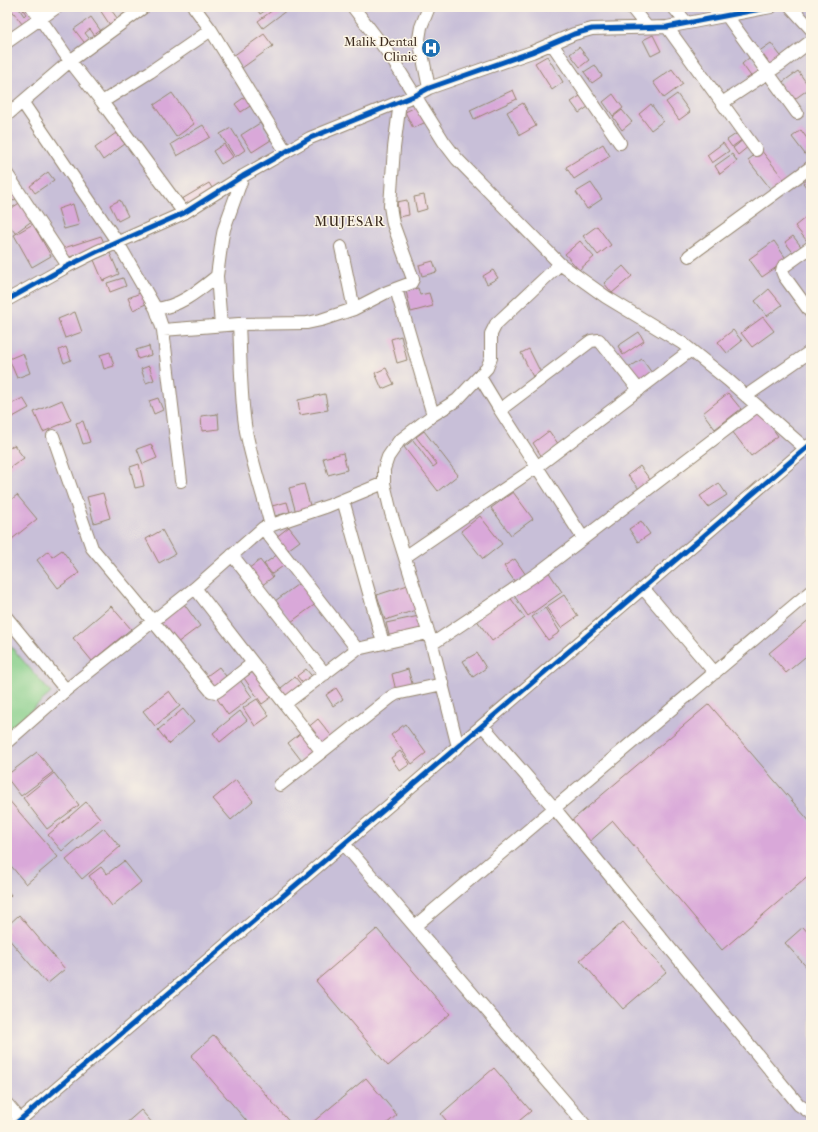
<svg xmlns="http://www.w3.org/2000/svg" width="818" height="1132" font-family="'IM FELL French Canon',serif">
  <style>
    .industrial { fill: #c8bfd8 }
    .green { fill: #85ce8a; stroke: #607c54 }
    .building { fill: #d9a8d9 }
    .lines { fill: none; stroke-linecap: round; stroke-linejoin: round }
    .minor-casing { stroke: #94846c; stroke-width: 14 }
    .minor { stroke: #fff; stroke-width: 12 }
    .cycleway-casing { stroke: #fcf5e5; stroke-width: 8 }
    .cycleway { stroke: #0057b8; stroke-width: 5 }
    .labels { text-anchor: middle; stroke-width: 3; stroke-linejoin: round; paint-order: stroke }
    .poi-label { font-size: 13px; fill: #3b2a1e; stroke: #fcf5e5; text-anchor: end }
    .neighbourhood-label { font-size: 14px; letter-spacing: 1px; fill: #3b2a1e; stroke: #fcf5e5 }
  </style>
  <rect width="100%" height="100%" fill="#fcf5e5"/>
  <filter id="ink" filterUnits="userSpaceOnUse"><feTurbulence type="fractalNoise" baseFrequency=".025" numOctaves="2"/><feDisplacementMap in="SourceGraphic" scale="8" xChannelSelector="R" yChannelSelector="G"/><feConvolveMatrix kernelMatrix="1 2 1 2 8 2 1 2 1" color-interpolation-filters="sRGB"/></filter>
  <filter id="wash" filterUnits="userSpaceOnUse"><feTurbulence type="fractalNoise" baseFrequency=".012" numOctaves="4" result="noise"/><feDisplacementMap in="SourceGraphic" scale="16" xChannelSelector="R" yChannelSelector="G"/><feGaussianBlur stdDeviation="0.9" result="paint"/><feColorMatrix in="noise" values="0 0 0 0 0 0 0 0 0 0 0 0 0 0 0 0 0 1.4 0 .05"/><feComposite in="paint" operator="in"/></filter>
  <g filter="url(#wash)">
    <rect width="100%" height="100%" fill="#eddebb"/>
    <path class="industrial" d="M7,7H811V1125H7Z"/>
    <path class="green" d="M7,642L51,693L7,731Z"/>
    <g id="blocks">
      <path class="building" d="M14,7H18L24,16L26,14L21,7H27L37,20L25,28L11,9Z
        M98,7H109L120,22L112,28Z
        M123,7H141L129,16Z
        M256,7H271L260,14Z
        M277,7H291L263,28L258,21Z
        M638,7H649L643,13Z
        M91,17L103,34L97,39L90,29L85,33L92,42L87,46L74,29Z
        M264,34L273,46L242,68L233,56Z
        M653,35L661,51L651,56L643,40Z
        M771,43L783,59L770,68L758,52Z
        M429,45H437L438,55H430Z
        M579,47L589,60L580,67L570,54Z
        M547,56L563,82L552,90L535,63Z
        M750,57L762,72L753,79L742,64Z
        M595,65L602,76L592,83L584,72Z
        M672,69L683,84L664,98L653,82Z
        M798,71L810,88L792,101L780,84Z
        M513,90L517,99L474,119L470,110Z
        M172,93L194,124L176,137L154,105Z
        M249,94L255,103L241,112L235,104Z
        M583,94L591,105L579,113L571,102Z
        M613,94L623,108L613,116L603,102Z
        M677,94L690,112L679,120L666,102Z
        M523,103L536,126L520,135L507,112Z
        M651,104L663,121L651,130L639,114Z
        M418,106L426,122L413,128L405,112Z
        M622,110L632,122L622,130L613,117Z
        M260,123L271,140L252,152L241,135Z
        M203,125L210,137L177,156L171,144Z
        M231,128L245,150L235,157L220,134Z
        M801,130L811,144V162L792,137Z
        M739,132L743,139L732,147L727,140Z
        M116,133L125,144L103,160L95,148Z
        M744,139L749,146L738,155L733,148Z
        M723,143L729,151L712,163L707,155Z
        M224,144L233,157L221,164L213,151Z
        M603,144L610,156L574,179L566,167Z
        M761,150L786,182L773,192L748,160Z
        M732,154L737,161L720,174L715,166Z
        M48,172L54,180L35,193L30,186Z
        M7,177L20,196L7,205Z
        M811,177V193L803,183Z
        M209,183L214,191L187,208L182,199Z
        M591,183L602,199L587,209L576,192Z
        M424,195L427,209L417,212L414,197Z
        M24,200L36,218L15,233L7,222V211Z
        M120,200L128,216L118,221L110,205Z
        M407,200L409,215L399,217L397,202Z
        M73,204L79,225L64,229L58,209Z
        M811,213V244L810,245L795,226Z
        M33,224L51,256L32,267L14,235Z
        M597,226L611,245L598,255L583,236Z
        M101,236L105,245L64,259L61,249Z
        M793,236L803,249L795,255L785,242Z
        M580,241L594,257L579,270L565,254Z
        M774,241L787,260L762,277L749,259Z
        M110,253L119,274L103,281L94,260Z
        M433,261L437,272L422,276L419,265Z
        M623,266L632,276L612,293L604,283Z
        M493,270L498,278L487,284L483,276Z
        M123,278L126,286L110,292L107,283Z
        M418,288L420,295L429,293L433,306L411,312L406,291Z
        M769,289L782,305L767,316L755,301Z
        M145,291L150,302L133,310L128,298Z
        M75,312L82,332L65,338L58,319Z
        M763,317L774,331L752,347L741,333Z
        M733,330L742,341L727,353L718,342Z
        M639,332L644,341L623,355L618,346Z
        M401,336L407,360L397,363L391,339Z
        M149,346L151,355L138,359L136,350Z
        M66,347L71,360L64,363L59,350Z
        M529,349L541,373L533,377L521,353Z
        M110,352L114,366L104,369L100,355Z
        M23,353L30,373L17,378L9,359Z
        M642,359L652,373L637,383L627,369Z
        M149,366L154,380L146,383L141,369Z
        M386,368L394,384L382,389L375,373Z
        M728,393L741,409L715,429L703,413Z
        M325,394L328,410L300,415L298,400Z
        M23,398L29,408L11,418L7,411V406Z
        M158,398L163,410L154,414L149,401Z
        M62,400L71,420L43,432L34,412Z
        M759,410L778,436L751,456L732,431Z
        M218,414L219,429L202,431L201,416Z
        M83,421L90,442L83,444L76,423Z
        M424,431L458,475L438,491L404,447L413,440L433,467L437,464L416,437Z
        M549,431L559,445L542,457L533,443Z
        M151,444L157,458L143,464L137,449Z
        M14,445L24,458L7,470V449Z
        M343,453L347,470L328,475L323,458Z
        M139,464L144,486L135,488L130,467Z
        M640,466L651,481L639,489L628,475Z
        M719,483L727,495L708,507L700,496Z
        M304,484L311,509L296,513L289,488Z
        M513,492L533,519L511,535L491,508Z
        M103,493L110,518L94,523L87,497Z
        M17,495L37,519L7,543V503Z
        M287,502L290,512L275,516L272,506Z
        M480,516L502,544L483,559L461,531Z
        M641,521L650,534L638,542L629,529Z
        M289,527L300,541L285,552L275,538Z
        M162,530L175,554L159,563L146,539Z
        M62,550L79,573L58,588L37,560L48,551L52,557Z
        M278,554L286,564L272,574L264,564Z
        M515,559L526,575L515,582L504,566Z
        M260,560L273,577L261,586L248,569Z
        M548,571L562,592L528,616L513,594Z
        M301,582L317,603L291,622L275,601Z
        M411,584L419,609L385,620L377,595Z
        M564,595L578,616L561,628L546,607Z
        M509,596L525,618L492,641L476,619Z
        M184,604L200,626L177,643L161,622Z
        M111,606L131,629L92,661L73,638Z
        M545,608L560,632L548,640L532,617Z
        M419,616L423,632L390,639L386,623Z
        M811,618V652L786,673L769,653Z
        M477,653L486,668L473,677L463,661Z
        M219,667L229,680L213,691L204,678Z
        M306,669L315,680L306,687L297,676Z
        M408,669L413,687L396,691L392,674Z
        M256,670L273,696L262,704L244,678Z
        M295,677L304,688L286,703L277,691Z
        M240,680L252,697L228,715L216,697Z
        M336,688L343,699L333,706L326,695Z
        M169,691L180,706L155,726L143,711Z
        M257,699L269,716L255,726L243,708Z
        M709,704L811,823V874L722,950L613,821L588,843L570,822Z
        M183,709L194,722L169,744L158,730Z
        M240,711L247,720L220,742L213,733Z
        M318,719L334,739L322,749L306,729Z
        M405,724L426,753L412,764L391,735Z
        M302,732L318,753L304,764L288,743Z
        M400,751L410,764L400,771L391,758Z
        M37,752L53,772L21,796L7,778V775Z
        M54,773L79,805L47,829L23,798Z
        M236,780L253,801L231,820L213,799Z
        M7,798L58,857L26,884L7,861Z
        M86,802L100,818L62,851L48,835Z
        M104,828L120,847L82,879L66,860Z
        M124,861L141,882L112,906L89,876L101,867L107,874Z
        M7,890L11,895L7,899Z
        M19,915L65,969L47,984L7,937V926Z
        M623,922L666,972L623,1009L580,960Z
        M803,927L811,936V972L785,943Z
        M377,929L450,1014L388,1066L316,981Z
        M214,1035L292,1125H250L191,1056Z
        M494,1068L531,1111L514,1125H450L441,1114Z
        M366,1078L397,1115L385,1125H316L313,1122Z
        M141,1110L154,1125H124Z"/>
    </g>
  </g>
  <g filter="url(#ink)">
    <use href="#blocks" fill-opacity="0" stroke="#94846c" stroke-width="1"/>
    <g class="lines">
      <defs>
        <path id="minor" d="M32,7L70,61L102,102L184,213
          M194,7L211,30L286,152
          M353,7L389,54L444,142L457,159L560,264L606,297L682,343L728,380L806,449
          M631,7L647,27
          M673,7L687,23
          M791,7L811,29
          M727,16L797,113
          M667,27L756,150
          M7,42L57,7
          M552,44L620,143
          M429,88L419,39L421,27L429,7
          M102,102L150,72L211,30
          M23,103L118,243L156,309L163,330L181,481
          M722,103L781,64L811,41
          M7,115L70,61L144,7
          M7,174L68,266
          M341,247L354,309
          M811,247L783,267L782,271L784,276L811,313
          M689,256L811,167
          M396,289L433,415
          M7,300L68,266L96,252L184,213L243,176L310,138L416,95L429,88L532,52L574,34L592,29L667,27L771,7
          M156,309C181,306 198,291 217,276
          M239,324C241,359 240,396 246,431C252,463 263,494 271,526
          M221,325L217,276L222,239L224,229L243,176
          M163,330L239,324L307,323L321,320L354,309L387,292L411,283L413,279L393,224L390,206L394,148L400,102
          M480,377L500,410L583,538
          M746,396L811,351
          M500,410L591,341L599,340L639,390
          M53,436L92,548L211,691L216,692L219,690L253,663
          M343,500L383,643
          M232,555L325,674
          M405,557L538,466L691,350
          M195,588L322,752
          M643,588L715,673
          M7,618L66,690
          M432,644L538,573L757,406
          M357,649L263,528L328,506L384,483
          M285,704L357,649L428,633
          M483,726L555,809L799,1105L811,1113
          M7,742L66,690L195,588L263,528
          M458,747L432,644L391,513L384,483V469L388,457L399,441L433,415L457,400L487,368L491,358V334L496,324L560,264
          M280,785L391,697L396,694L443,684
          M344,844L585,1125
          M415,926L811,591
          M7,1104L20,1119
          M14,1125L344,844L811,444"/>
      </defs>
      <use href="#minor" class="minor-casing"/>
      <use href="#minor" class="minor"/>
      <defs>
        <path id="cycleway" d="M7,300L68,266L96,252L184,213L243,176L310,138L416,95L429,88L532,52L574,34L592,29L667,27L771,7
          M14,1125L344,844L811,444"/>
      </defs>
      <use href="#cycleway" class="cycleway-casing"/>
      <use href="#cycleway" class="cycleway"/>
    </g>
  </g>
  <defs>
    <symbol id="hospital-disc" viewBox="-11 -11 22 22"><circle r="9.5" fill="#1f6fb2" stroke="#fcf5e5"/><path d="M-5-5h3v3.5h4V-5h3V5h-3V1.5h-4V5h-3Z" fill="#fff"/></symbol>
  </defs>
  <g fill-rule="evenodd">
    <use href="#hospital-disc" x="420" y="37" width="22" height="22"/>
  </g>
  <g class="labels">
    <g class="poi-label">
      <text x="417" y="46">Malik Dental<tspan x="417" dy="15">Clinic</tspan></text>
    </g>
    <g class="neighbourhood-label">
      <text x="350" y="226">MUJESAR</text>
    </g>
  </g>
  <rect width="818" height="1132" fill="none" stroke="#fcf5e5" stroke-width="24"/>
</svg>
